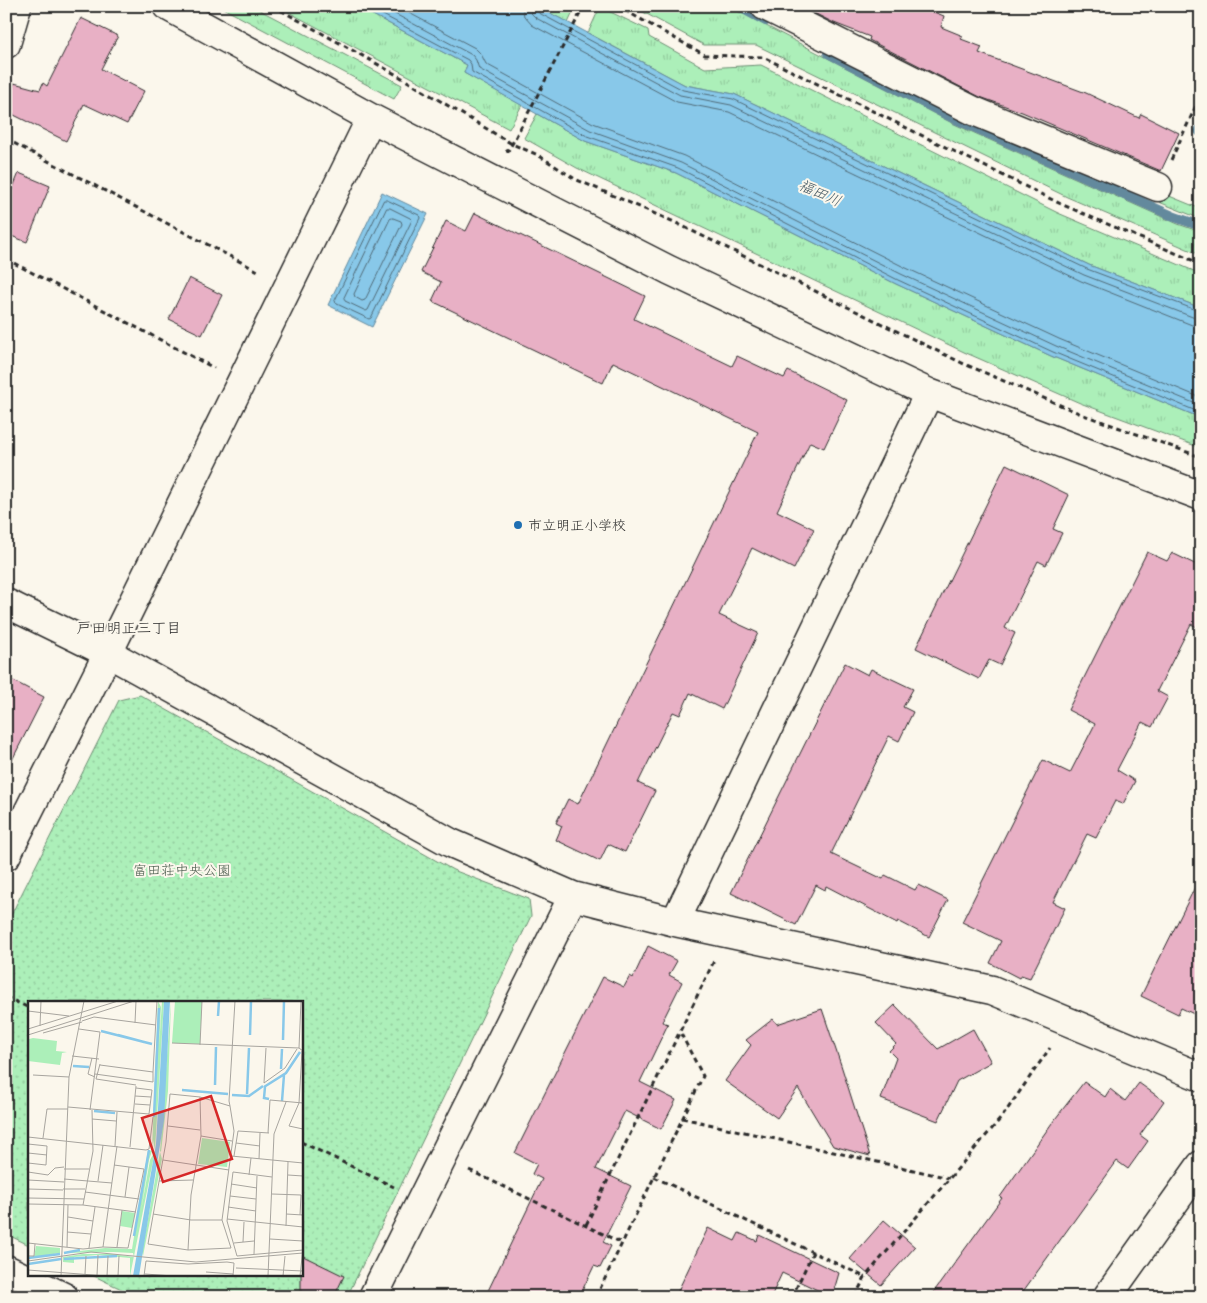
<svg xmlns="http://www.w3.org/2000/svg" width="1207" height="1303" font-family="Mali,'Klee One',sans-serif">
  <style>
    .grass { fill: url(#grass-tufts); stroke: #6c8d72 }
    .park { fill: url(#park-dots); stroke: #6c8d72 }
    .water { fill: #88c8e9; stroke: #63899d }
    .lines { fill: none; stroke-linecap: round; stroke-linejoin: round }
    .shore { stroke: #506a77; stroke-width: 1 }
    .stream { stroke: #63899d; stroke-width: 10 }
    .building { fill: #e8b0c5; stroke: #2b2b2b }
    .minor-casing { stroke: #2b2b2b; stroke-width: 31 }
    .path { stroke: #2b2b2b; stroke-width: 3; stroke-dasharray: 5 4; stroke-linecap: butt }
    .minor { stroke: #fbf7ec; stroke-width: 28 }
    .poi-dot { fill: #1f6fb2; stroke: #fbf7ec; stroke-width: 2 }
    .labels { text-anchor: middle; stroke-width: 4; stroke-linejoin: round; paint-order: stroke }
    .poi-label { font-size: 14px; fill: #2b2b2b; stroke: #fbf7ec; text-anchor: start }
    .park-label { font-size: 14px; fill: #4b5c4e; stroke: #fbf7ec }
    .water-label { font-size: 15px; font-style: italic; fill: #475a64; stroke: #fbf7ec }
    .neighbourhood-label { font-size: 15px; fill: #2b2b2b; stroke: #fbf7ec }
    .inset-river { fill: none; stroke: #88c8e9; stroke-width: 2.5 }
    .inset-road { fill: none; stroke: #a8a59f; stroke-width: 1 }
    .view { fill: #d62828; fill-opacity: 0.15; stroke: #d62828; stroke-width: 2.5 }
    .inset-edge { fill: none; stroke: #2b2b2b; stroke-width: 2.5 }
  </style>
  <defs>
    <pattern id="grass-tufts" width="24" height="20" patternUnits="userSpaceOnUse" patternTransform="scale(1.25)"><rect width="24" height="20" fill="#acefb9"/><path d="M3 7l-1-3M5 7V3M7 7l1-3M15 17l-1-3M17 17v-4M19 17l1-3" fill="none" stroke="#94cd9f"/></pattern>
    <pattern id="park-dots" width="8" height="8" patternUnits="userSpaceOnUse" patternTransform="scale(1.25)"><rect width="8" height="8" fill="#acefb9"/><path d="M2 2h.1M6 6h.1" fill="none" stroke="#94cd9f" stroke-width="1.8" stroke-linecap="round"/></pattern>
  </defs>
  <rect width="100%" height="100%" fill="#fbf7ec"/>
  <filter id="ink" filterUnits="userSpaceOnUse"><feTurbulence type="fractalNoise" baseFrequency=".02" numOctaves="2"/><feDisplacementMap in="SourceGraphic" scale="10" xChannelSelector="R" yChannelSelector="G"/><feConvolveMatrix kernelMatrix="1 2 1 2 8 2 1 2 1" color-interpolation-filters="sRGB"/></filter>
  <g filter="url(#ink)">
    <path class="grass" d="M219,6H252L402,85L394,99Z
      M277,6H356L467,65L464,73L522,105L509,129Z
      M537,6H576L568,23Z
      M632,6H728L952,123L1178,224L1201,232V255L1067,197L756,45H704Z
      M600,7L648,30L649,37L705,68L761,65L1058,213L1201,274V308L1089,265L734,94L685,85L588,33Z
      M537,114L585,141L676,173L896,284L1051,356L1201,418V448L1080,403L964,352L577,168L524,138Z
      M1162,193L1201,209V219L1159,202Z"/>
    <path class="park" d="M140,695L453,870L529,899L531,916L347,1297H138L90,1274H301V1002H29V1245L6,1234V925L119,700Z"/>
    <path class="water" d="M356,6H537L685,85L734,94L1089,265L1201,308V418L1051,356L896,284L676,173L585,141L464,73L467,65Z
      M382,192L428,214L372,327L328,305Z"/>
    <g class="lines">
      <path class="shore" d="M366,6L468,60L471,64L472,72L587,136L678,168L898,280L1053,352L1201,413
        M380,6L472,55L476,60L479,69L590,130L681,163L901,274L1056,346L1201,406
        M396,6L475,48L481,54L486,64L593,123L684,156L904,267L1059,339L1201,398
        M522,6L524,16L532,25L677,102L729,112L1081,281L1192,325L1201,326
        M530,6L531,13L536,18L680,95L731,105L1084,275L1195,318H1201
        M536,6L539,13L683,90L733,99L1087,269L1201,312
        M384,200H387L419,215L420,218L371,318L369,319L337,304L335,301Z
        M387,208H390L410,218L412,220L368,310L366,311L345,301L344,298Z
        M393,218L401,221L402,224L365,300L362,301L355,297L354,294L390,219Z"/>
      <path class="stream" d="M738,6L766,21
        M828,53L951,117L1175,217L1201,226
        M1199,131L1201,128"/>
    </g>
    <path class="building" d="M800,6H919L944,16L941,27L963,36L961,39L982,47L979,53L1086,93L1139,118L1141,114L1179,133L1161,171L1022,112L980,97L869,40L870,37L834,23Z
      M81,18L118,36L101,69L144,91L127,124L84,104L66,141L6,111V109L14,83L40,90L43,83L47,86Z
      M19,173L50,186L27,242L6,234V204Z
      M475,213L645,296L634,319L732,366L737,356L784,378L788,371L847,400L824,448L810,442L777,511L814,529L794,569L752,548L719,615L758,633L722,709L690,693L680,715L673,712L638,783L655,791L625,852L608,844L600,861L556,840L562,826L556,823L568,799L578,804L758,432L613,362L603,383L432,301L441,282L421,272L446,221L466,231Z
      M189,278L222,295L202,335L169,319Z
      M1006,464L1069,495L1053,529L1062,533L1046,565L1038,561L1005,628L1015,633L1000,665L989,660L979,679L916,648Z
      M1147,552L1167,561L1172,553L1201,567V629L1191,624L1157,691L1168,697L1152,727L1142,722L1117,770L1135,781L1123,804L1115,801L1096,838L1087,834L1053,902L1065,908L1030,978L1021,975L1019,978L990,963L1001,941L962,922L1043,760L1070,773L1095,724L1068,710Z
      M845,663L868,675L871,669L913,689L903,707L913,712L899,741L889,736L831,854L883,879L885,875L915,890L918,885L948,900L929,937L898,921L897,923L826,886L825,890L816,885L796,925L731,893Z
      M6,677L44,697L6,772Z
      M1201,875V1000L1194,1014L1181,1008L1178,1014L1141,996Z
      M648,946L677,961L669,975L682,982L662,1022L668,1024L640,1082L676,1100L661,1129L625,1111L596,1169L631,1186L603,1242L611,1246L600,1268L594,1266L579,1297H485L542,1179L532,1174L537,1164L515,1153L603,977L624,987L630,976L633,978Z
      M895,1005L938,1049L973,1029L991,1062L957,1081L938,1121L881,1099L896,1058L889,1051L896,1044L876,1023Z
      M822,1009L841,1065L870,1156L833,1146L798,1088L777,1118L725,1081L751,1045L746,1040L773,1019L777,1024Z
      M1084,1082L1105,1097L1110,1089L1125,1101L1139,1083L1164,1101L1140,1135L1148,1141L1128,1169L1117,1161L1019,1297H930L1002,1198L1000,1197L1052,1123Z
      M884,1220L915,1247L881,1285L850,1259Z
      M708,1228L735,1241L739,1233L757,1241L759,1235L839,1273L832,1297L782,1273L771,1297H675Z
      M301,1255L344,1276L334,1297H301Z"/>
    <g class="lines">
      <defs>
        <path id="minor" d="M167,6L371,118L669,270L929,393L1201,496
          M765,6L974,111L1158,187
          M6,44L17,6
          M6,603L108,653L451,843L573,896L675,922L992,990L1201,1077
          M6,856L108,653L371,118
          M675,922L929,393
          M6,1269L64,1297
          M373,1297L573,896
          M1107,1297L1201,1165"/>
      </defs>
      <use href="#minor" class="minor-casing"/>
      <path class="path" d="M273,6L397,75L512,144L538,155L575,179L674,222L962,363L1081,414L1201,457
        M617,6L705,55L763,57L1063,205L1201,264
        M6,139L260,272
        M506,149L508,151L512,144L584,6
        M1171,160L1201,95
        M6,259L214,368
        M6,997L29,1008
        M682,1118L949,1178
        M301,1142L394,1187
        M469,1170L622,1243
        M654,1177L865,1277
        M586,1225L714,961
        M596,1297L703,1076L680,1032
        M792,1297L813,1252
        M855,1297L865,1277L1002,1117L1050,1048"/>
      <use href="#minor" class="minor"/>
    </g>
  </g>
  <circle class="poi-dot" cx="518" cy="525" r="5"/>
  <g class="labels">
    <g class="poi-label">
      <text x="528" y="530">市立明正小学校</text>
    </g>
    <g class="park-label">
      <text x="182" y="875">富田荘中央公園</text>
    </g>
    <g class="water-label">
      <text transform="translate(820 193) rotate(24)" y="5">福田川</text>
    </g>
    <g class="neighbourhood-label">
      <text x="129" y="633">戸田明正三丁目</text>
    </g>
  </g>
  <g transform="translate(28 1001)">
    <rect width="275" height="275" fill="#fbf7ec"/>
    <path d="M130,0L133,6L128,108L124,149ZM134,0H136L127,149L125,139ZM143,0L140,90L133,151L132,150ZM147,0H174L172,43L144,42ZM5,37L29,40L28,50L39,51L34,52L32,64L0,60L1,38ZM120,149L124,150L121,159L113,210L122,159L127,150L102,275V257L70,254L46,256V262L35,261V256L55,253H84L106,256L105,252L85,251L35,252L77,247L104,248ZM132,151L134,158L115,255L114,251Z" fill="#acefb9"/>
    <path d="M174,137L202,141L199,166L170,163ZM94,210L107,212L104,227L92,225ZM8,245L32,247V252L6,256Z" fill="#acefb9"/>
    <path d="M136,0H142L136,119L111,275H105L128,143Z" fill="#88c8e9"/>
    <path class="inset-river" d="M190,15L191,0M73,30L124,43M90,34L116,41M222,34L223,0M255,39L256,0M45,65L61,66M253,68L254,48M187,84L188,46M236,86L258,72L272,51M237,86L236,97L241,98M154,89L200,93M219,93L221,47M204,94L221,95L235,85M254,100L256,74M66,110L87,112M126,116L131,7M106,235L121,149M36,252L52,249M0,257L32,253M36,258L89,255M0,263L33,258"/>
    <path class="inset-road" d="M0,10L41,15M54,20L66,16L128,24M107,22L108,0M12,25L13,0M0,28L90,0M51,28L72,31L62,109M15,32L54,21M0,34L106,0M144,42L271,47L275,50M172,44L174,0M238,47L236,82L257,67L269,48M271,47L273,0M274,50L271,102L261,125L275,128M44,55L71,58M64,57L60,73L67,76M72,63L68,78L108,84M125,71L129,0M67,73L125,81V71L72,64M5,74L41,76M107,95L123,96M107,103L122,104M202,105L172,96L142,93L138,141L120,243L160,249L203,247L194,219L206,130L202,105L201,100L207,0M40,106L121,113L124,89L108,87M64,118L88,120M140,125L172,129M240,132L242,99L275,102M173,135L204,140M0,136L118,149L121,148L125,116M15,137L19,108H40M208,142L232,145M0,143L19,145L18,164L0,162M87,145L89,111M102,146L108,85M0,152L19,154M203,155L275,162M206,155L210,130L241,132M231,158L232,132M135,159L201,169M36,168H61M0,171L20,174L27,167L36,166M221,174L223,157M260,174L275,175M244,176L205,171L199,220L209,255L275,249M36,178L84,182M0,179L36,181M70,180L75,144M131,180L165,179M203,183L229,187M0,188L35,189M35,188H57M57,191L111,198M244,193L273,194L272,214M202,195L228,198M97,196L101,166M0,197L56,198M0,203L55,204L108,211M55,204L65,150L64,109M200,206L228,210M125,213L163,219H194M258,213L275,214M40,216L65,220M199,218L275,226M258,225L260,161M39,231L63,233M242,238L275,240M215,241L216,221M0,242L55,248L75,246L89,145M206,242L226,240M39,246L40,204M75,246L100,247L116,168L86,164M89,246L94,209M61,247L67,206M160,249L163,194L173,135L172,96M226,253L229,175M0,255H6L7,243M0,260L63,251L168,261L275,252M208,267L275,270M0,269L78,275M178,271L205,273M57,273L58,255M117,273L145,275M69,274L70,254M33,275L41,76L56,0M79,275L80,255M90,275L91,255M116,275L118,260L160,263L199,261L206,262L205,275M240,275L246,133L258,101M255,275L257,255M272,275L275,247"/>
    <path class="view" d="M183,95L204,158L135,181L114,117Z"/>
    <rect width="275" height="275" class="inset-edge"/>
  </g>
  <rect width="1207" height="1303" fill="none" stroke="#fbf7ec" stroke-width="25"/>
  <rect x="12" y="12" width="1182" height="1278" fill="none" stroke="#2b2b2b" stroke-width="2" filter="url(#ink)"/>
</svg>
